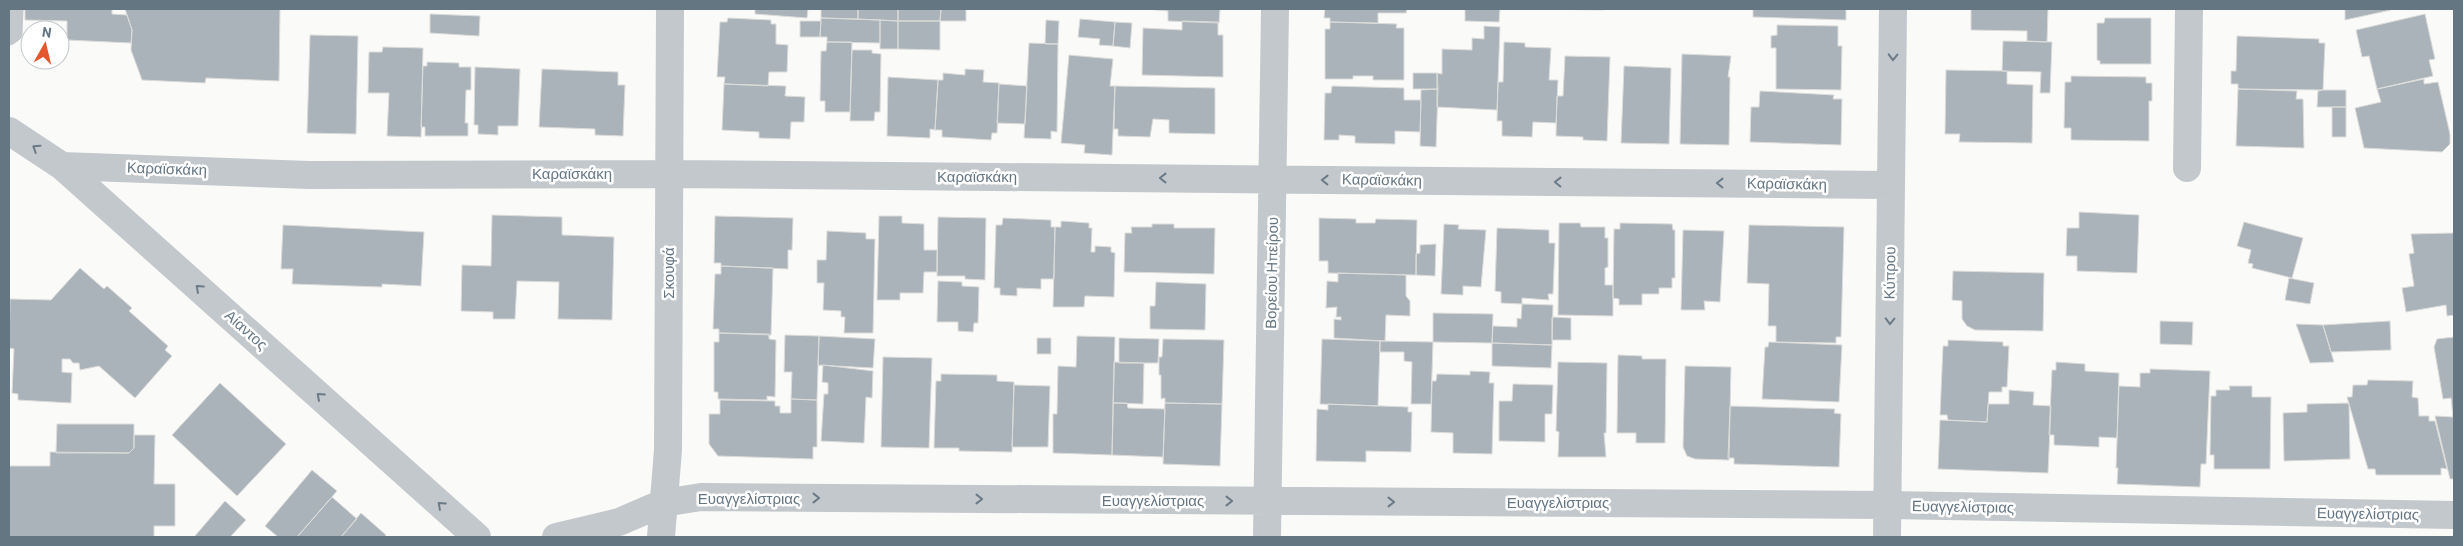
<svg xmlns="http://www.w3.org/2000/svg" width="2463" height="546" font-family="Barlow,sans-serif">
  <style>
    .building { fill: #aab3b9; stroke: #dcdcda }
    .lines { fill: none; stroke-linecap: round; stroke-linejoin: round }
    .lane { stroke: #c3c8cc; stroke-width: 19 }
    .street { stroke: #c3c8cc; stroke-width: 28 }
    .oneway { stroke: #6a7a87 }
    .labels { text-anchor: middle; stroke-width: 5; stroke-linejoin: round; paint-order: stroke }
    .street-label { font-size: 15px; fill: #657683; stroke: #fff }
  </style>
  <rect width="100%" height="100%" fill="#fafaf8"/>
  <path class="building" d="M25,9H112V14L127,15L132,30L131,43L67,40V21L25,20Z
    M125,9H280L279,81L206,78L205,83L142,80L131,50L132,30Z
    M755,9H808L807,18L755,14Z
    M821,9H858V19L821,18Z
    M858,9H898V21L858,19Z
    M898,9H941L940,21H898Z
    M941,9H966V21H940Z
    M1145,9H1220L1219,23L1168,21V11Z
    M1325,9H1407L1406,13H1378V23L1330,22V18H1324Z
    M1465,9H1500L1499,22L1465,21Z
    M1523,9H1604V10Z
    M1753,9H1846V20L1753,17Z
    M1971,9H2048L2047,42L2027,41V31L1971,30Z
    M2345,9H2390L2391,10L2345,20Z
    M430,14L480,16L479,36L430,33Z
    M2425,14L2435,59L2429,60L2433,76L2377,89L2369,56L2362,57L2356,30Z
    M728,18L771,20V24H776V44L788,45L787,72H769L768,86L724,84L725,77H717L720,22H727Z
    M821,18L880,20V43L827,42V37H820Z
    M2105,18H2151V64H2100V61L2097,60V23H2104Z
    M1080,19L1115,22L1113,46L1099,45L1100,39L1078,37Z
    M880,20L898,21V49H880Z
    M1046,20L1059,21L1058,44H1045Z
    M800,21H821L820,37H800Z
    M898,21H940V50L898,49Z
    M1182,21L1218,22V35H1223V77L1142,75L1143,28L1182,30Z
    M1115,22L1132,23L1130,48L1113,46Z
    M1330,22L1397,24L1396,28H1404V80H1373V76H1353V79H1325V29H1330Z
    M1777,25L1838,26V46H1842L1841,90L1776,89V48H1771V36L1777,35Z
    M1484,26L1500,27L1497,110L1437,107V73L1442,74V49L1472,50V38L1484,39Z
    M310,35L358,36L356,134L307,133Z
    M2237,36L2319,39V43H2325L2323,90L2238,89V84H2231V71H2236Z
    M2003,41L2052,42L2050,93H2040L2041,72L2002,71Z
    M827,42H852L850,112H825V101H820L821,51H826Z
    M1504,42L1525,43V47L1551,48L1549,80H1558L1556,123L1533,122L1532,137L1502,136V121H1497L1498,82H1503Z
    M1029,43L1058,44L1057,132L1051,131V139L1024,138Z
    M383,47L423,48L421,137L387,136L389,93H368L369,52H382Z
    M852,50H872V53L881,54L880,112H875L874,121H850Z
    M1682,54L1731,56L1728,77H1730L1729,145L1680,144Z
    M1069,55L1113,59L1110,86H1115L1112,155L1084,153L1085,145L1061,143Z
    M1565,56L1610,57L1607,141L1583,140V137L1556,136L1557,96H1563Z
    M427,62L459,63V67H471V90H466L465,123H468V136H425V127H421L423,66H427Z
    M1624,66L1671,68L1669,144L1621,143Z
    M475,67L520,69L518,126H498V135L478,134V125H474Z
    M542,69L618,72V85H625L623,136L595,135V129L539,127Z
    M965,69L984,70L983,82L999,83L997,133H992L991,140L942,137V130H935L938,80H943V73L965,75Z
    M1946,70L2007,71V84L2033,85L2032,143L1959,142L1960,134H1945Z
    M1413,73H1437L1438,89H1413Z
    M2071,76L2146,77V83H2152V101H2149V141L2071,140V128H2064L2065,82H2071Z
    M888,77L938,80L935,130L930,129V138L887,136Z
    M2424,79V84L2438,82L2450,134V144L2442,152L2364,148L2355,108L2381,102L2377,89Z
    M724,84L786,86L785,96L805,97L804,122H791L790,139L759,138V132L722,130Z
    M999,84L1027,86L1025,124L997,123Z
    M1115,86L1215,88V134L1169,133V120L1153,119L1150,137L1118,136V129H1114Z
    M1332,86L1404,88V100H1421L1420,132L1395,131V144L1355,143V136L1339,135V140H1324L1325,93H1331Z
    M1438,89L1436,147L1420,146L1421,90Z
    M2238,89L2297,91L2296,99H2303L2304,148L2236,146Z
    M2323,90H2346V107H2317L2318,91Z
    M1760,91L1834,95L1833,99H1842L1841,145L1750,142L1751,107H1759Z
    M2332,107H2346V137H2332Z
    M2079,212L2139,215L2137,273L2077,271V256H2066L2067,228H2079Z
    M492,215L562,217V235L614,237L612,320L558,319L559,282L517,281L515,319H493V312L461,311L462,265L491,266Z
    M715,216L793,218L792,250H788V269L721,266V263H714Z
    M879,216H902V223L924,224V250H937V272H924L923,293H900V300H877Z
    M938,217L986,218L985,280L965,279V276H937Z
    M1003,218L1051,220V227H1055L1054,279H1041V289L1017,288V296L1000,295V288H994L996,225H1002Z
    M1319,218L1356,219V223H1375L1376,219L1417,220L1416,275L1328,273V261H1319Z
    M1061,221L1089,223V228H1092L1091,252H1095V246L1111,247V252L1115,253L1114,297L1085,296L1084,307H1053L1055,227H1061Z
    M2244,222L2303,238L2292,278L2252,268L2253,264L2248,263L2251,250L2237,246Z
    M1559,223H1580L1581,227H1605V238H1608V267L1605,268V285H1613V316L1558,315Z
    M1620,223L1672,224L1673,230H1675V278H1672V288H1659V294H1642V305H1619V299L1613,298L1614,229H1620Z
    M1152,224H1174V228H1215L1214,274L1124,272L1125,233H1132L1131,227H1152Z
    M1444,224L1459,225L1458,229L1486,230L1481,287L1463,286V295L1441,294Z
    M283,225L424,232L421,286L382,284V287L292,284L293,269H281Z
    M1749,225L1844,227L1841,337H1836V343L1776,342V326H1768L1769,284L1747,283Z
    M1497,228L1549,230V243H1555L1553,294H1548L1549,300L1522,298V304L1501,303V292L1495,291Z
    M1683,230L1724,231L1720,302L1704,301L1705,310H1681Z
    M827,231L866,233V239H875L873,333H844L845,317H841V311L823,310L824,283H817V260H826Z
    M2454,233V315L2447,316L2446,305L2406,312L2402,288L2414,286L2409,254L2414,253L2411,234Z
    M1436,244L1435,276L1416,275V254L1420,253V245Z
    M721,266L773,268L771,335L719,333V329H713L715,274H721Z
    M80,268L104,289L107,286L132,308L129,311L168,346L165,350L172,356L135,398L99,366L80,370L79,363H73L70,359H62V372L72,373L71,403L18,400V394L12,393L14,349L9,348L10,299L51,300Z
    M1953,271L2044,273L2043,331L1975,330L1967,326L1962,319V301L1952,300Z
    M1338,273L1406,275V296L1410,301V316L1386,315L1385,341L1334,338V319L1341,320V317H1336L1337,307L1326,308L1327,281L1338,282Z
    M2289,278L2314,283L2310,304L2285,300Z
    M938,281L962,282V286L979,287L978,323H974L973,332L958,331V322H937Z
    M1156,282L1206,284L1205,330L1150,329V306H1155Z
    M1522,304L1553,305L1552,345L1492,343L1493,326L1517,327V318L1521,319Z
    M1433,313L1493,314L1492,343L1433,342Z
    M1552,317L1571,318V340H1552Z
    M2160,321L2193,322L2192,345L2160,344Z
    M2390,321L2391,350L2331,352L2323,325Z
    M2296,324L2323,325L2334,362L2310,363Z
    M719,333L769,334V339L776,340L775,397L767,396V400L718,399V392H714V342H719Z
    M785,335L819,336L817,400L791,399L792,372H784Z
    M819,336L875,339L873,368L818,365Z
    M1077,336L1115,337L1112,455L1053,453V414H1057L1058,366L1076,367Z
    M2454,337V479H2450L2435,416L2453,417L2451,398L2443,399L2434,347L2437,339Z
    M1037,338H1051V354H1037Z
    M1119,338L1159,339L1158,363H1119Z
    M1163,339L1224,340L1222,404L1165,403V398L1161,399V375H1159V357H1162Z
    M1322,339L1380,341L1378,406L1320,404Z
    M1948,340L2003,342V346H2009L2007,387H2002V392H1989L1987,422L1948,420L1947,415H1940L1943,346H1948Z
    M1380,341L1433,342L1431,404H1411L1412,362L1404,361V352H1380Z
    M1769,342L1842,345L1839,402L1762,399L1765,347H1768Z
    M1492,343L1552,345L1551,368L1492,366Z
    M1618,355L1642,356V359H1666L1665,443H1636V433H1617Z
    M883,357L932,358L929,448L881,447Z
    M1114,362L1144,363L1143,404L1113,403Z
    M1558,362L1607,363L1606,433H1604L1606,457H1558L1559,432L1556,431Z
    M2056,362L2085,364V371L2119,373L2117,438L2099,437V447L2054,445V435H2049L2052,370H2056Z
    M823,365L873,371L872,398L866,397L864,443L821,441L824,394H828V383L822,382Z
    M1685,366L1731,367L1729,460L1695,459L1687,456L1683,447Z
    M2150,369L2210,371L2206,464H2201L2200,487L2117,484L2118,468H2116L2119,386L2140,387V373H2150Z
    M1470,371L1490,372L1489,383H1494L1492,454L1453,453V433L1431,432L1432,381H1436L1437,374L1470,375Z
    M941,374L997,375V381L1014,382L1012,452L959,451V448H934L936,381H941Z
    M2368,380L2413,381L2412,397L2418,398L2419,416H2429V421H2435L2447,469L2441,468V475H2376L2375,469H2368L2347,397H2352L2353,385H2367Z
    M220,383L286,444L237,496L172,435Z
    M1513,384L1553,385L1552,414H1545V442L1499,441V401H1512Z
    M1014,385L1050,386L1048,447H1012Z
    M2229,386H2252V397H2271L2270,469H2214V455H2210L2211,396H2216V390H2230Z
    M2009,390L2034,392L2033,405L2051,406L2048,473L1938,469L1940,420L1987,422L1988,404H2009Z
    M791,399L817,400V447H813V459L718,456L709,444V414H720V400L775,401V406H780V413H791Z
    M1113,403H1127L1128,408L1165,409L1163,457L1112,455Z
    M1165,403L1222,404L1220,466L1163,464Z
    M2349,403L2350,459L2284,461L2283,413L2307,412V404Z
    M1328,404L1408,407V412H1412L1411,452L1366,451V462L1316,461L1317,409L1328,410Z
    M1730,406L1835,409L1834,413L1841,414L1839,467L1734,464V458H1728Z
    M57,424H134V448L129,453H56Z
    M134,435H155L154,484H175V526H154V537H9V466H50V452L129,453L134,448Z
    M312,470L337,491L297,537H278L265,526Z
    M332,497L357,519L341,537H297Z
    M225,501L246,520L230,537H194Z
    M361,513L386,535L384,537H341Z"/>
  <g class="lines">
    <path class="lane" d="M9,36L13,33L14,9"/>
    <path class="street" d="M9,131L62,166L477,537
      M62,166L309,175L670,174L1891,185
      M2187,168L2189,9
      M556,537L619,522L663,503L701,497L1888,505L2454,515
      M661,537L668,450L670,9
      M1267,537L1275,9
      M1887,537L1893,9"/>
  </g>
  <defs><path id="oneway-chevron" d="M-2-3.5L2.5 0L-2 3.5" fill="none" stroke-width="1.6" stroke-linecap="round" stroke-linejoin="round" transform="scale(1.25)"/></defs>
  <g class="oneway">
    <use href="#oneway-chevron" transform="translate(1893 57) rotate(91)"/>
    <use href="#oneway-chevron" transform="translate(36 148) rotate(-147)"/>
    <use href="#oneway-chevron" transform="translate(1163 178) rotate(-180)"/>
    <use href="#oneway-chevron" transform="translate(1325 180) rotate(-179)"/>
    <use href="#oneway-chevron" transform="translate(1558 182) rotate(-179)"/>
    <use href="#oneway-chevron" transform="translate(1720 183) rotate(-179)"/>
    <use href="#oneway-chevron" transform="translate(199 288) rotate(-138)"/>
    <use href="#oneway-chevron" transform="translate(1890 321) rotate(91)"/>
    <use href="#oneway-chevron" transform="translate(320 396) rotate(-138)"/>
    <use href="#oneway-chevron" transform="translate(816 498)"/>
    <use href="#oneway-chevron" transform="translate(979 499)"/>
    <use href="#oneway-chevron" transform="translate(1229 501)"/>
    <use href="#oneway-chevron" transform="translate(1391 502)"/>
    <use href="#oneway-chevron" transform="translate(441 505) rotate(-138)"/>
  </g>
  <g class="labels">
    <g class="street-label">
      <text transform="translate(167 169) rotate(2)" y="5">Καραϊσκάκη</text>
      <text x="572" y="179">Καραϊσκάκη</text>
      <text x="977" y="182">Καραϊσκάκη</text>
      <text transform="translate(1382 180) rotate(1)" y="5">Καραϊσκάκη</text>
      <text transform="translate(1787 184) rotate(1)" y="5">Καραϊσκάκη</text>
      <text transform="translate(669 273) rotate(-90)" y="5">Σκουφά</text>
      <text transform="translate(1272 273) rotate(-89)" y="5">Βορείου Ηπείρου</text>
      <text transform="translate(1890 273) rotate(-89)" y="5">Κύπρου</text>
      <text transform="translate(246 330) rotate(42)" y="5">Αίαντος</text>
      <text x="749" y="504">Ευαγγελίστριας</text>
      <text x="1153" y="506">Ευαγγελίστριας</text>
      <text x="1558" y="508">Ευαγγελίστριας</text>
      <text transform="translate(1963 507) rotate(1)" y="5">Ευαγγελίστριας</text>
      <text transform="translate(2368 514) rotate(1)" y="5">Ευαγγελίστριας</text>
    </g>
  </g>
  <rect width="2463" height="546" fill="none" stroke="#657683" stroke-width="20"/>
  <g transform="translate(45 45) rotate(8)"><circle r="24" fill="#ffffff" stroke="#c1c8cd"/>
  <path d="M0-4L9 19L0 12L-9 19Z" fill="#e4572e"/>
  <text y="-8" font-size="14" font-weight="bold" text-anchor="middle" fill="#657683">N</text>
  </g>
</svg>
